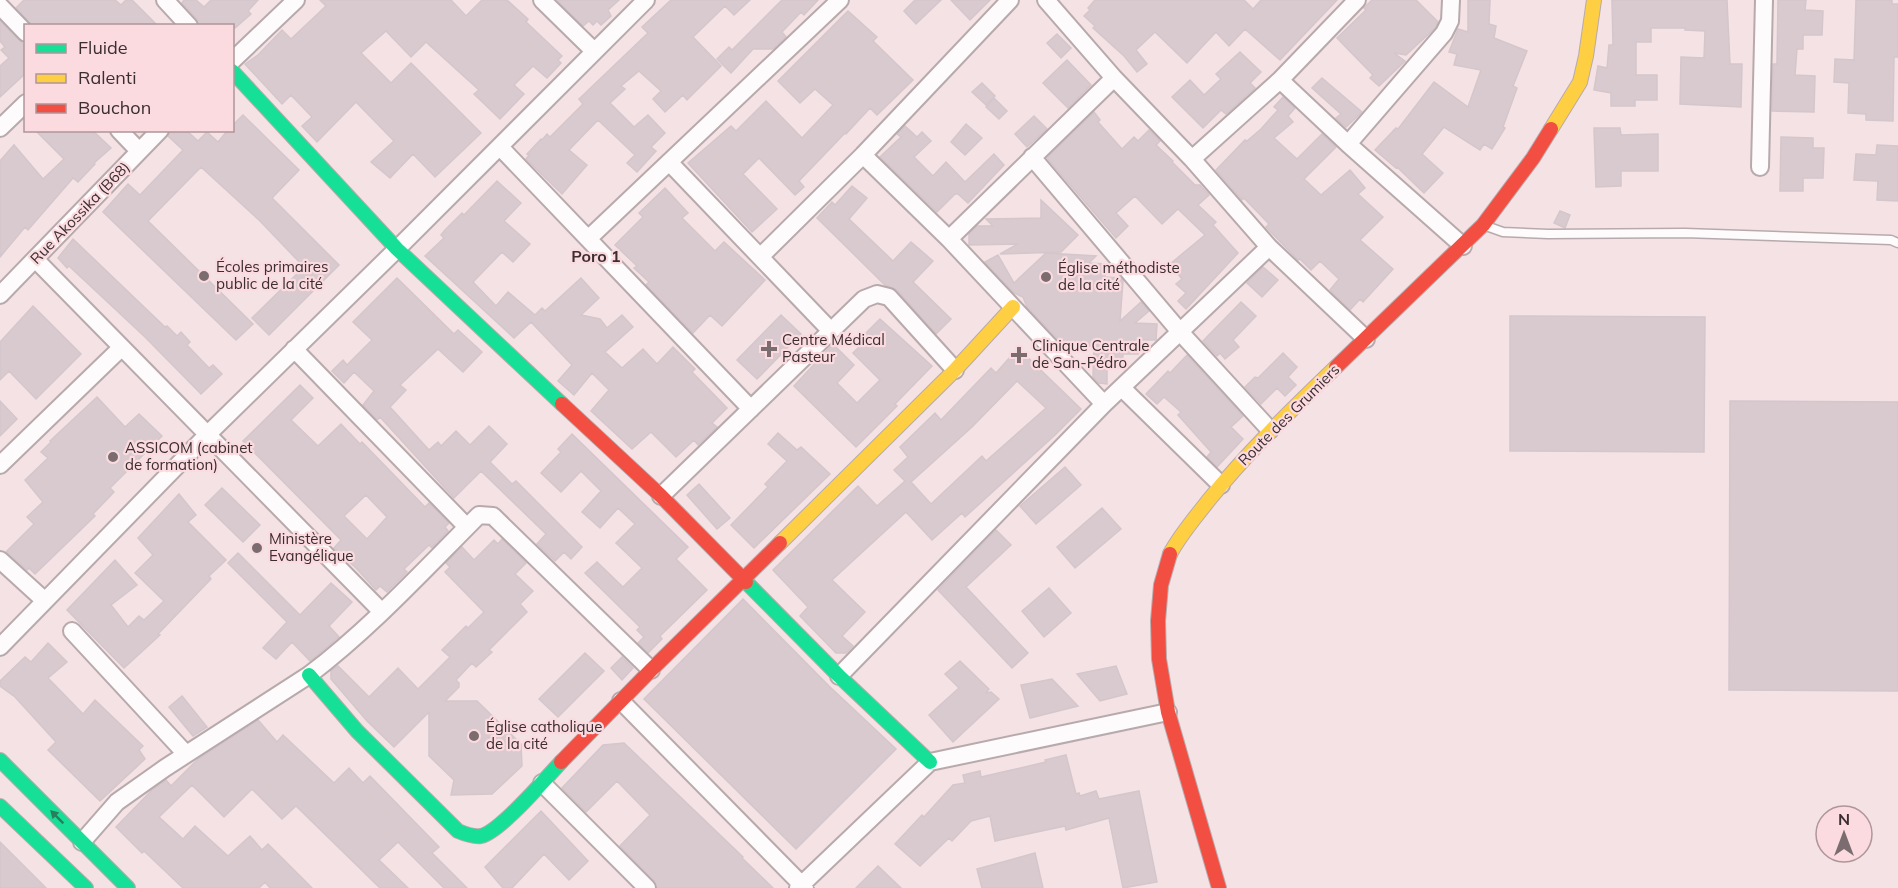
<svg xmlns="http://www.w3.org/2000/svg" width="1898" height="888" font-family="Mulish,sans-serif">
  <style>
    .building { fill: #d9cacf; stroke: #d4c6cb; stroke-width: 1.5; fill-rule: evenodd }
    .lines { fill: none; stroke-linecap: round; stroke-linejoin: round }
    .lane-casing { stroke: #b8aaac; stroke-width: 11 }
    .street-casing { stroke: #b8aaac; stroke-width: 20 }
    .fast-casing { stroke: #b8aaac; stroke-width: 16 }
    .slow-casing { stroke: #b8aaac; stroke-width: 16 }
    .jam-casing { stroke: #b8aaac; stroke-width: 16 }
    .lane { stroke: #fdfbfb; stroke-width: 8 }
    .street { stroke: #fdfbfb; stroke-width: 16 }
    .fast { stroke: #16e098; stroke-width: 14 }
    .slow { stroke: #ffcf43; stroke-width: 14 }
    .jam { stroke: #f24e42; stroke-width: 14 }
    .oneway { fill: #2a7e5f }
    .poi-dot { fill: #7b6d6f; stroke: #fbdbe0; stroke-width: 2 }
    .labels { text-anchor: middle; stroke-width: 4.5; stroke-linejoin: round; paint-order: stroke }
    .street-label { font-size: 15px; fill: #3a2e30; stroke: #fbdbe0 }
    .poi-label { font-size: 15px; fill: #3a2e30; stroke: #fbdbe0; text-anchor: start }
    .neighbourhood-label { font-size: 16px; font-weight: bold; fill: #3a2e30; stroke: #fbdbe0 }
  </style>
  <rect width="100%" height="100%" fill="#f4e2e5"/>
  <path class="building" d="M24,0H115L121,5L126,0H132L158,26H33L16,8Z
    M184,0H196L204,7L211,0H258L248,11L251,14L235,28L232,26H199L197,19L182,3Z
    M320,0H451L466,16L482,0H507L528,19L526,22L562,56L558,60L561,63L547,78L533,66L514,85L524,94L500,119L474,94L479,90L426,42L411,57L386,31L361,53L391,83L411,63L481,133L435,177L413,154L390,178L371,162L394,141L356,102L317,142L302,126L312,117L291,95L282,104L245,64L258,55L282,30L291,39L326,6Z
    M557,0H619L608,10L611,16L601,25L597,21L593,25L589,21L583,26Z
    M671,0H750L734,15L725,6L693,37L721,66L687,100L683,95L665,112L653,99L661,91L639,71L621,86L625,89L610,103L634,127L648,115L665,133L651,147L656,151L637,172L627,163L635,155L598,120L569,150L587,165L562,194L526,159L529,155L527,154L541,139L542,140L547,134L550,137L583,104L579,99L648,33L642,27Z
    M782,0H818L804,15L801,12L782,32L786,37L773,49H753L731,73L717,59L729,47L732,50Z
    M915,0H941L916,24L904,11Z
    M951,0H990L970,20Z
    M1095,0H1244L1253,9L1261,0H1337L1280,60L1245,29L1229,46L1216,32L1187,63L1155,32L1136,50L1147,64L1137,72L1124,56L1093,28L1095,26L1084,16L1090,10L1088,8Z
    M1372,0H1416L1438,22L1435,28L1406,55L1394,53L1405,61L1379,86L1370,78L1373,75L1337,38L1366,10L1364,8Z
    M1468,0H1490L1489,24L1496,26L1494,38L1527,51L1513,86L1517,88L1503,127L1505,128L1492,149L1484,144L1480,150L1444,127L1422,154L1443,173L1424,193L1397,167L1396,168L1375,150L1396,128L1398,129L1434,82L1468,107L1481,70L1454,65L1457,54L1449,52L1458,29L1468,32Z
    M1612,0H1727L1730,64H1742L1741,107L1680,104L1681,57L1704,58L1705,31L1685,30V28H1651V42H1636V75H1657V100H1635V106H1611V93L1594,90L1598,66L1607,68L1609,45H1613Z
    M1778,0H1806L1805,10L1823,11L1822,35H1803V49H1797L1795,75L1815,76L1814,112L1772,111L1773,64H1777Z
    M1856,0H1892V4H1898V57H1894L1893,121L1866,120V114L1848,113L1849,83L1834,82L1835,59L1854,60Z
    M848,11L877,37L873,41L913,80L877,115L870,108L846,134L845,133L799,181L804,187L795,195L759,158L743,174L777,209L752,232L688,163L731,126L736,131L766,101L802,138L833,105L815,89L800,103L778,81Z
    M0,21L26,47V73L0,97V66L9,58L1,50L5,47L0,41Z
    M1057,34L1071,48L1061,58L1047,43Z
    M1240,52L1261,72L1250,83L1255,88L1226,114L1221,110L1203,128L1172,97L1190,80L1204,95L1221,79L1216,74Z
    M1067,60L1091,85L1068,108L1043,83Z
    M1322,78L1362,112L1346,127L1336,118L1341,114L1312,88Z
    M982,83L995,96L986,105L972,92Z
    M1283,97L1295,108L1288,116L1293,122L1274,138L1297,159L1322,134L1336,147L1304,179L1321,195L1350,170L1365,188L1358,194L1383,217L1360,240L1393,269L1363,302L1360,299L1350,310L1330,290L1339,279L1320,261L1311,270L1300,259L1298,260L1266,227L1269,224L1244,198L1242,200L1216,170L1245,140L1247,141L1261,129L1278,110L1274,107Z
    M994,98L1007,111L999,119L986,107Z
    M1094,112L1100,120L1098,122L1122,149L1134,137L1138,141L1149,130L1160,141L1156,145L1173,161L1172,162L1195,185H1200L1209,195L1198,205L1216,222L1213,225L1238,253L1186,309L1178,301L1186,293L1176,284L1182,279L1170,264L1205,235L1178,209L1162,224L1135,196L1116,213L1128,226L1116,238L1047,158Z
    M243,115L299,170L272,198L339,265L269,335L252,318L304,267L260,221L201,167L148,221L253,324L236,340L103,212L128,184L140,195L183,150L168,136L170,130H186L198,141L207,132L218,142L228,130H232V126Z
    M1034,116L1047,129L1027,147L1015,134Z
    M966,124L982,138L965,155L951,142Z
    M905,126L917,137L922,132L931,141L914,157L933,176L946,162L965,182L994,154L1004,165L968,203L958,194H955L937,212L880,157L901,137L897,134Z
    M1594,128H1620L1621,135L1658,134V171H1621V186L1596,187Z
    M35,130H92L111,148L94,163L95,164L78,182L73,178L28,230L25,227L0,257V161L14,145L43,179L64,159Z
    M1781,137L1813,138V148H1824L1823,178H1803V191H1780Z
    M1877,145L1898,146V201L1877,200L1878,181L1854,180L1856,154L1876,155Z
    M497,181L521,203L504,221L530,244L513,262L502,252L473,282L496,306L508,292L535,315L542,308L545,311L581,278L599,298L581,315L600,319L607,328L622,315L633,327L605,352L622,368L643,349L657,364L673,347L695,369L692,372L727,408L712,423L717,427L698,445L694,440L676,457L651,432L632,449L591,411L609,390L592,373L574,395L558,381L572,365L531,322L514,338L425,256L444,238L441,235L445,230L462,213L464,215Z
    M852,186L867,198L849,219L893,261L911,242L933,261L913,282L951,319L936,334L897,290L885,285L817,218L832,202L835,205Z
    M665,188L688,213L682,218L715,251L724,242L765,280L722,326L710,315L693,333L646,285L649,282L634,268L637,266L615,245L643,217L639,213Z
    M1041,200L1078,235L1061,252L1000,254L1018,244L969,245V234L977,226H993L986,219L1041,218Z
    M1560,211L1570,215L1565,228L1554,223Z
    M73,239L165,327L167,326L177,336L181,332L190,342L187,345L209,368L213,365L222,374L201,394L145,337L69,266L67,268L58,258Z
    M1046,253L1096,256L1089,263L1106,264L1105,277L1121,278L1123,281L1120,321L1141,302L1149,311L1135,323L1157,324L1156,340H1138V354H1123L1122,368L1107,367V384L1099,383L1093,377L1094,346H1071L1067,349L1027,307L1023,297L1014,293L985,262L998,255L1014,283Z
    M1263,267L1278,280L1262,297L1247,283Z
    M397,278L454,334L458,330L482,352L463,372L438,349L400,385L406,390L390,407L429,450L438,442L441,446L456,431L470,445L489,426L507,444L490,462L512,484L516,481L582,547L571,559L564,552L555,561L537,544L546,534L481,471L454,498L380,417L377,420L363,405L374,391L354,372L344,383L332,371L343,360L347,365L372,340L353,322Z
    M1241,302L1256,316L1233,340L1239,347L1225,359L1220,353L1217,356L1203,341Z
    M33,306L81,354L36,399L9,371L0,380V342Z
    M781,315L801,334L757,379L737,360Z
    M1510,316L1705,317L1704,452L1510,451Z
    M880,319L932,366L895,404L897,406L856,447L794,386L833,344L854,365L837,383L857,403L880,380L853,353L868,338L864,335Z
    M1018,348L1081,409L1055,435L965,517L962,513L932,540L906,512L832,580L865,612L842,636L853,646L846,653H836L800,616L808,607L773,570L858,486L877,506L905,481L894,470L908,457L900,447L935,413L941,420L991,368L996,373ZM1017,381L1046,408L986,461L982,456L931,504L911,482L972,427Z
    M1283,353L1297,367L1288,377L1296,385L1285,396L1277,388L1261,404L1245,387L1255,377L1258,378Z
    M1187,355L1243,416L1231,427L1243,439L1217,467L1207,457L1211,452L1178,415L1181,412L1164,397L1157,404L1146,394L1168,371L1170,373Z
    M300,385L313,398L291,420L318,446L341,424L360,444L362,442L425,507L429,503L449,523L445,527L448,531L432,548L429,545L404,569L407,572L387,592L380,586L376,590L356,568L334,548L341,540L243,441ZM366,495L387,517L367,539L344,516Z
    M97,397L125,427L139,414L162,436L110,488L114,492L93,514L95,516L35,574L29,568L27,570L6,552L34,524L27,517L43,502L25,480L48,458L41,452L51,442L50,441Z
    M0,401L17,419L0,436Z
    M1730,401L1898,402V691L1729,690Z
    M778,433L797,450L801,447L830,474L754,548L731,525L768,487L765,484L787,461L768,444Z
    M572,434L688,547L676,559L707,590L660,636L662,639L648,653L638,643L644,637L637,630L640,627L585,573L597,562L623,587L642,568L616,543L635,524L618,508L600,528L582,512L601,491L581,471L561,492L541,473L561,452L558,449Z
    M1065,467L1081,485L1036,524L1020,506Z
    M699,484L730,518L717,529L687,495Z
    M222,488L260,525L243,542L205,505Z
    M179,494L196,515L188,522L226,560L209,576L211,579L158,634L160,635L124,668L67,610L115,560L137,585L111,605L128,627L139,616L144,620L164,601L135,573L153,555L138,538Z
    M1102,508L1121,529L1075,568L1057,547Z
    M996,530L1011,545L966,587L1028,653L1012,668L938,590Z
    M502,539L526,563L515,574L533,591L520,604L527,612L489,650L492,652L476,667L472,663L456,680L459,683V687L445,701H477L521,744L522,766L492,794L451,795L454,780L429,756V712L394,747L367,721L331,679V671L338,666L369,697L398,668L418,689L450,657L442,650L466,626L468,628L484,612L445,572L450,567L446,563L462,547L474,560L494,540L498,544Z
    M238,553L300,615L331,583L352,602L329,626L339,637L310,661L292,642L276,659L263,648L287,622L228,563Z
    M1049,588L1071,613L1044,637L1022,611Z
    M743,599L829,686L896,749L796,849L644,699Z
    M48,643L67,662L48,678L83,714L95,700L143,746L139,750L145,759L100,801L48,750L56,742L15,697L0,686V681L25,657L31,662Z
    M585,653L604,671L558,717L539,699Z
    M622,657L633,668L622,680L611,668Z
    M960,661L989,689L986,693L991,692L999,699L953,742L929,715L959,688L945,674Z
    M1116,666L1127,694L1100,701L1077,674Z
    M1052,679L1078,706L1030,718L1021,685Z
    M182,696L207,727L193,736L169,707Z
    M258,720L277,742L283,735L334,783L349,768L363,783L370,776L439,847L432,853L467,888H444L398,842L379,860L408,888H380L296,806L282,819L252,789L224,817L192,785L159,817L183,839L195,826L228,856L250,836L262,850L268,844L312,888H270L265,882L259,888H183L144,851L142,853L116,827L151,791L166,780L171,786L198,759Z
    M624,743L743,857L742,858L773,888H657L654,881L620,846L650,815L617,781L586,812L562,788L603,745Z
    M1066,755L1076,794L1079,793L1080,796L1096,791L1099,799L1139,791L1157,882L1123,888L1109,818L1066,830L1065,826L995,841L990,816L971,821L952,841L949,838L920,866L895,844L922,815L924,817L953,785L965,783L963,775L980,771L981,777L1046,762L1045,760Z
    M541,811L588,861L569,880L544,854L512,888H503L485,867Z
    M0,842L46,888H0Z
    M1035,853L1043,888H982L977,869Z
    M878,866L901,888H856Z"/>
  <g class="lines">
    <defs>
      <path id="lane" d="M1486,226L1503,232L1548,234L1685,233L1891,240L1898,243"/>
      <path id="street" d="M165,0L189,26
        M542,0L594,51
        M1046,0L1114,78L1192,159L1269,247L1366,339
        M0,6L26,33
        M232,61L296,0
        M1280,80L1348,144L1463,246
        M0,128L26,103
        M119,130L139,151
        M1348,144L1444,33L1450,21L1451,0
        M500,147L751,409
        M863,155L949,239L1104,404
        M1032,157L1181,333L1270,430
        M1192,159L1280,80L1357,0
        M669,162L830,330
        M1760,167L1764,0
        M589,238L840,0
        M949,239L1114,78
        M760,257L863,155L1010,0
        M36,260L382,612
        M0,295L160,130
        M294,349L467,527
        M1122,388L1221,485
        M0,465L121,348
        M661,496L864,299L877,294L889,297L955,370
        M0,560L44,600
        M72,631L186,754
        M0,647L208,434L397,249L646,0
        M839,676L1104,404L1269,247
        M621,701L805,888
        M542,783L647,888
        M82,842L117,802L165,768L309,675C371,628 424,570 479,515L493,516L651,670
        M798,888L930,762L1168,712"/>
      <path id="fast" d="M232,71L397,249L562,404
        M746,582L839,676L930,762
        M309,675L357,731L458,831C465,834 473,837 481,836C500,832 546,778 561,762
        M0,760L128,888
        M0,806L86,888"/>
      <path id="slow" d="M1551,129L1580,82L1586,56L1594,0
        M780,543L955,370L1013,307
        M1170,554C1180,535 1195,518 1208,501C1247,453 1291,410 1336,367"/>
      <path id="jam" d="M1336,367L1483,225L1533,158L1551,129
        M562,404L661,496L746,582
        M1170,554L1161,585L1158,621L1159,659L1168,712L1219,888
        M561,762L651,670L780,543"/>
    </defs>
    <use href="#lane" class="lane-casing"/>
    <use href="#street" class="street-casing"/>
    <use href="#fast" class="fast-casing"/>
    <use href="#slow" class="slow-casing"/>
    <use href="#jam" class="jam-casing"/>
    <use href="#lane" class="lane"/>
    <use href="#street" class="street"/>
    <use href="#fast" class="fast"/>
    <use href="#slow" class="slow"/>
    <use href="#jam" class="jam"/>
  </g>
  <defs><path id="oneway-solid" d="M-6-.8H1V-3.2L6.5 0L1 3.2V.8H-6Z" transform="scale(1.5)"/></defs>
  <use class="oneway" href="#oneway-solid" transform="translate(57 817) rotate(-135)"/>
  <g class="poi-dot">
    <circle cx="204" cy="276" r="6"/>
    <circle cx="1046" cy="277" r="6"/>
    <path d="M766 340h6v6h6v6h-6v6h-6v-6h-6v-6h6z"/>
    <path d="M1016 346h6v6h6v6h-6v6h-6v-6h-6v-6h6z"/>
    <circle cx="113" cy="457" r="6"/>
    <circle cx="257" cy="548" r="6"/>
    <circle cx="474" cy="736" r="6"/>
  </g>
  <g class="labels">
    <g class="street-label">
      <text transform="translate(80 213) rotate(-46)" y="5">Rue Akossika (B68)</text>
      <text transform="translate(1289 415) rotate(-45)" y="5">Route des Grumiers</text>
    </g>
    <g class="poi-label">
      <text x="216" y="272">Écoles primaires<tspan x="216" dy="17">public de la cité</tspan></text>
      <text x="1058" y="273">Église méthodiste<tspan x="1058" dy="17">de la cité</tspan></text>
      <text x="782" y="345">Centre Médical<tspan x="782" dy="17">Pasteur</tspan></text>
      <text x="1032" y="351">Clinique Centrale<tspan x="1032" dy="17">de San-Pédro</tspan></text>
      <text x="125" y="453">ASSICOM (cabinet<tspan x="125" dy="17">de formation)</tspan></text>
      <text x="269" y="544">Ministère<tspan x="269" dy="17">Evangélique</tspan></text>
      <text x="486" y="732">Église catholique<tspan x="486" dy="17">de la cité</tspan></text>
    </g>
    <g class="neighbourhood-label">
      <text x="596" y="262">Poro 1</text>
    </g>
  </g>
  <rect x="24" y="24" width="210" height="108" fill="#fbdbe0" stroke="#ae969a" stroke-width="1.5"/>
  <rect x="36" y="44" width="30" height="9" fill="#16e098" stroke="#ae969a" stroke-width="1.5"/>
  <text x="78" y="54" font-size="18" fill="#3a2e30">Fluide</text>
  <rect x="36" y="74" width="30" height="9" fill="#ffcf43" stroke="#ae969a" stroke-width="1.5"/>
  <text x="78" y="84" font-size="18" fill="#3a2e30">Ralenti</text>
  <rect x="36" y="104" width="30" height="9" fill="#f24e42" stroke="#ae969a" stroke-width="1.5"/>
  <text x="78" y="114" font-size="18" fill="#3a2e30">Bouchon</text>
  <g transform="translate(1844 834)"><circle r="28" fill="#fbdbe0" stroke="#ae969a" stroke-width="1.5"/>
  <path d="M0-4.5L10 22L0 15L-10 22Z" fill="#7b6d6f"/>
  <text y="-9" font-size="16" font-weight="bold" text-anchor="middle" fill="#3a2e30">N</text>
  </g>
</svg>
